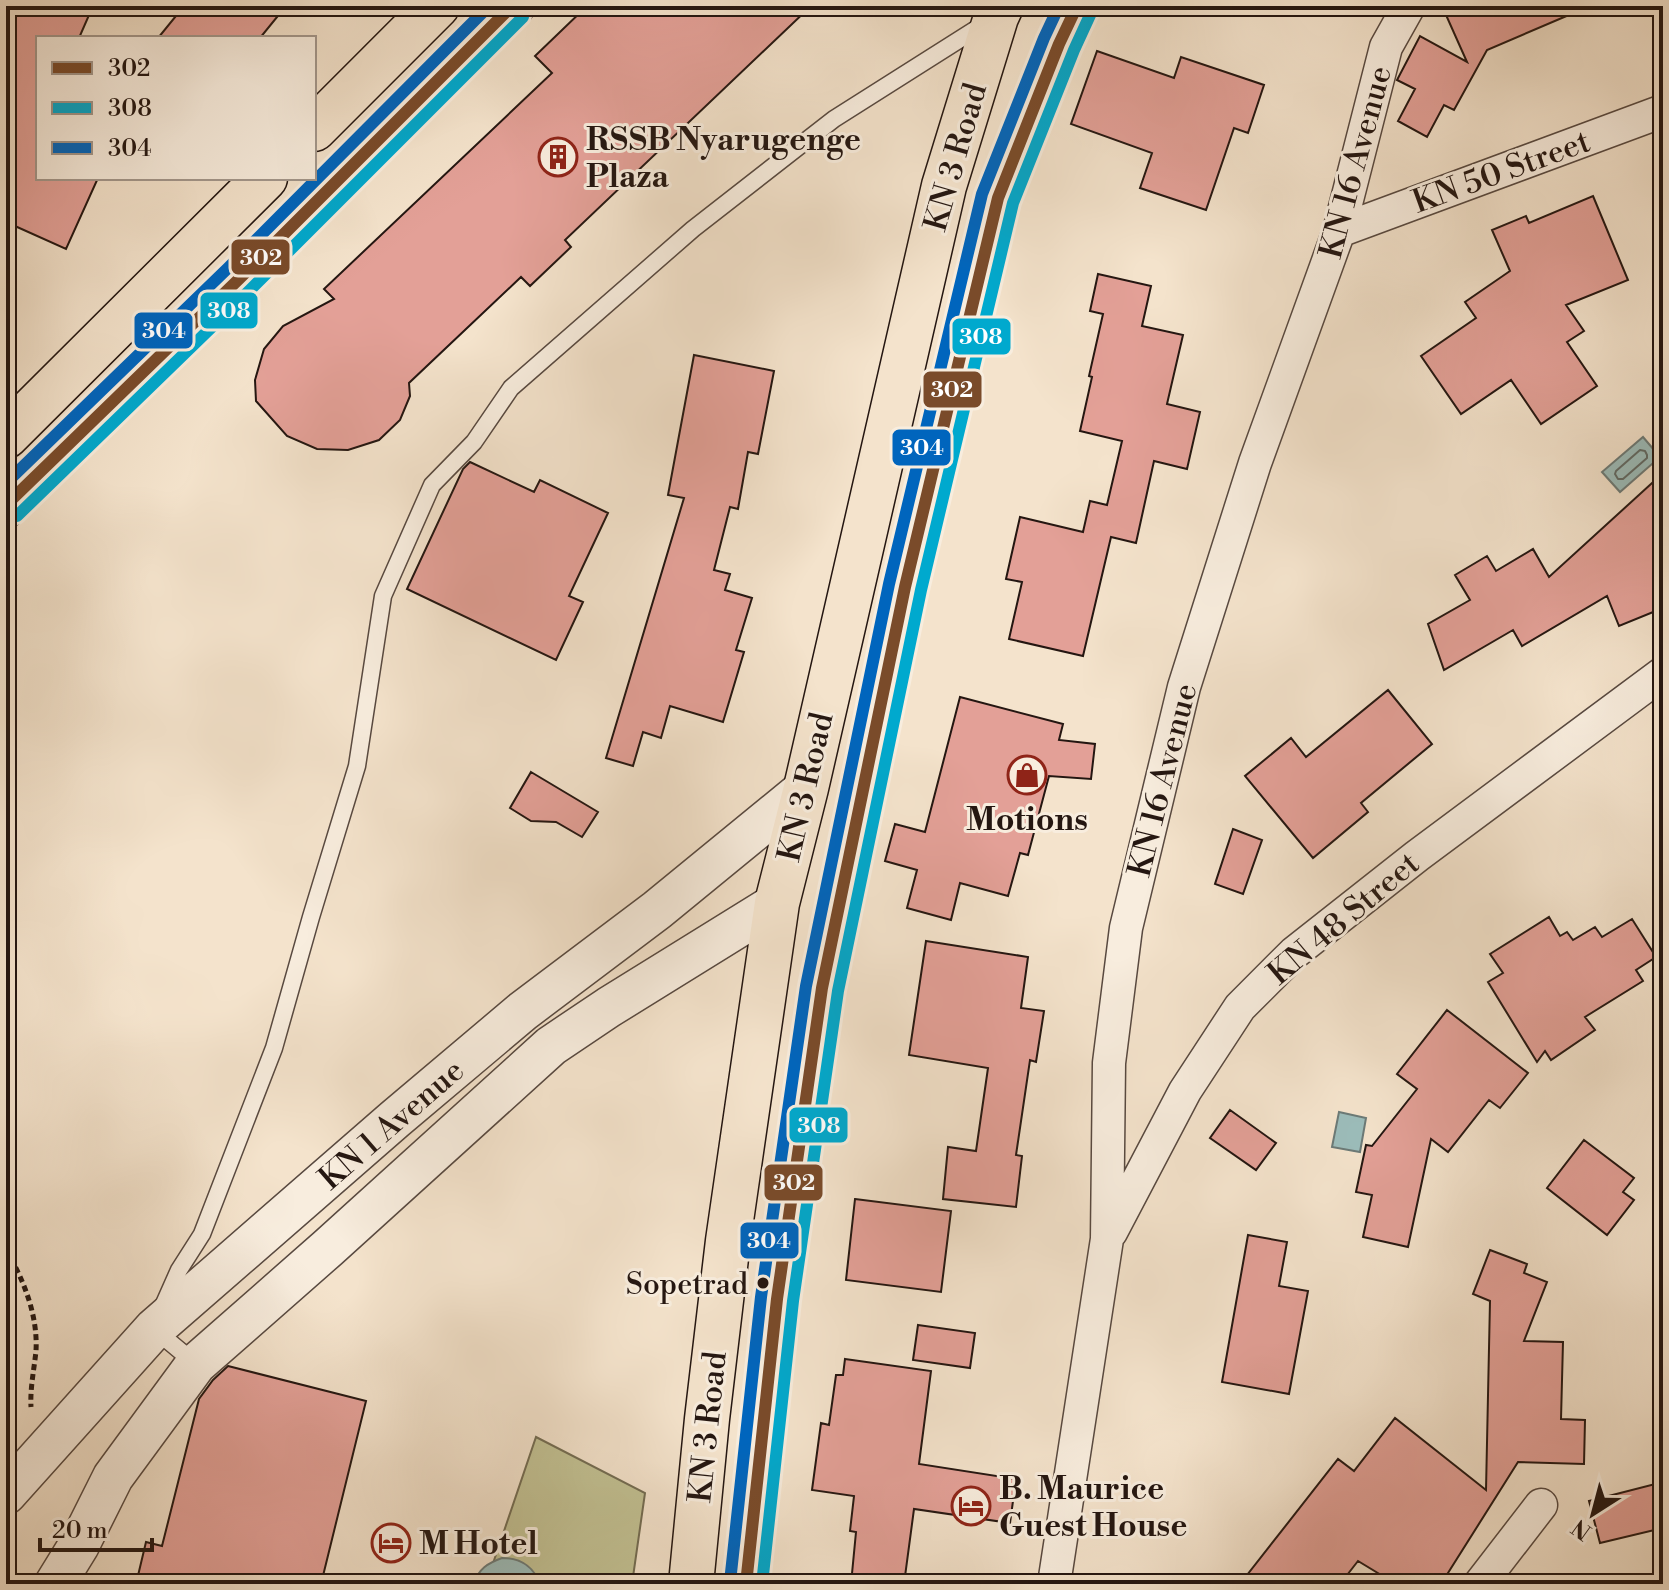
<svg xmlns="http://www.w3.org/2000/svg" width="1669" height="1590" font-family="'Libre Bodoni',serif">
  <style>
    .green { fill: #c2c193; stroke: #736c52; stroke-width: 2 }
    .water { fill: #9cbdbb; stroke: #6c7a77; stroke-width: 2 }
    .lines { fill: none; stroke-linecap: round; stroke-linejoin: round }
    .shore { stroke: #606a66; stroke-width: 2 }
    .building { fill: #e3a097; stroke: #241611; stroke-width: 2 }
    .service-casing { stroke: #584940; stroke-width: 19 }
    .minor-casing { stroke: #584940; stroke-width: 35 }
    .tertiary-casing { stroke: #584940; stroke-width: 43 }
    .primary-casing { stroke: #241611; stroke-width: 47 }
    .trunk-casing { stroke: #241611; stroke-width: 47 }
    .path { stroke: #241611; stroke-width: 5; stroke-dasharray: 6 4; stroke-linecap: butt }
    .service { stroke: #f8edde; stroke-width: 16 }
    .minor { stroke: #f8edde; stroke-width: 32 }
    .tertiary { stroke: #f8edde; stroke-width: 40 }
    .primary { stroke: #f4e3cc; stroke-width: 44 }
    .trunk { stroke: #f4e3cc; stroke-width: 44 }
    .bus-1-casing { stroke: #f8edde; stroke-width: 18 }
    .bus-2-casing { stroke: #f8edde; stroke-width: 18 }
    .bus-3-casing { stroke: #f8edde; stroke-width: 18 }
    .bus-1 { stroke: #7a4b2a; stroke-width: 12 }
    .bus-2 { stroke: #00a9ce; stroke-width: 12 }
    .bus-3 { stroke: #0065bd; stroke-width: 12 }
    .bus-dot { fill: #241611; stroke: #f8edde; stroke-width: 3 }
    .labels { text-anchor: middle; stroke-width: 6; stroke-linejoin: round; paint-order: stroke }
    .bus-label { font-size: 30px; fill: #241611; stroke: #f8edde; text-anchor: end }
    .poi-label { font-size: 32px; font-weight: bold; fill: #241611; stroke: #f8edde; text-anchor: start }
    .street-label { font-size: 32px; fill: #241611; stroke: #f8edde }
    .line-badge { stroke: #f8edde; stroke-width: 3 }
    .badge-label { font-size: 22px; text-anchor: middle; font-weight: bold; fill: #fff }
  </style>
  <rect width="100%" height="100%" fill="#f4e3cc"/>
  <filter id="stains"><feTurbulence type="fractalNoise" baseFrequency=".0025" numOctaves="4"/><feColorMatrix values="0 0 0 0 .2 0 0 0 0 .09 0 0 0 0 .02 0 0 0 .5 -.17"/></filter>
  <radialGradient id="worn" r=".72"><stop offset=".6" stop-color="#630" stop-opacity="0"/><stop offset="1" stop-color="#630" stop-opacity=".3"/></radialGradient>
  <path class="green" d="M536,1437L645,1493L632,1584H486Z"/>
  <path class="water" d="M1643,437L1660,457L1620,492L1602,472Z
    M1339,1112L1366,1118L1360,1152L1332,1147Z
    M502,1558C521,1558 533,1566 540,1584H474C478,1569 488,1563 502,1558Z"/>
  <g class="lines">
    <path class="shore" d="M1640,450L1645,451L1647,455V458L1623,479H1618L1615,474L1616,471Z"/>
  </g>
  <path class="building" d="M6,6H93L79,38H38V178H98L66,249L6,222Z
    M184,6H286L260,38H158Z
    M587,6H811L565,240L571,247L530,286L521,277L409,383L410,396L400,420L379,440L348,450L317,449L287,436L256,401L255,380L264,349L283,326L334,299L324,289L552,73L535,56Z
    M1442,6H1590L1487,50L1454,110L1444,105L1427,137L1398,121L1415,89L1397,80L1420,36L1467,62Z
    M1097,51L1174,78L1181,57L1264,85L1248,133L1234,128L1206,210L1140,188L1152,153L1071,124Z
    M1593,196L1628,280L1566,305L1584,331L1567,342L1597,386L1541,424L1511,380L1461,414L1421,356L1476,318L1465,302L1510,271L1492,230L1526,216L1529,223Z
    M1098,274L1151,286L1142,326L1183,335L1167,404L1200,412L1187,469L1154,461L1136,543L1111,537L1083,656L1009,639L1022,582L1006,579L1020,517L1083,532L1090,501L1107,505L1122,441L1080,431L1092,377L1089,376L1103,314L1090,311Z
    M694,355L774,371L758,454L748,452L738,509L730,507L714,570L730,574L725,590L752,598L736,650L744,652L723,722L670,706L661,738L643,732L633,766L606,758L684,498L668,495Z
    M470,462L534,492L540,480L608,513L569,596L583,602L556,660L407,589L463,469Z
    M1663,473V608L1619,626L1607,596L1522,646L1513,630L1444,670L1428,624L1470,600L1455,575L1487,556L1496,571L1533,549L1549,577Z
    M1388,690L1432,744L1361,803L1368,812L1313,858L1245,776L1291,738L1306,757Z
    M960,697L1063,724L1059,740L1095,744L1091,779L1049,776L1028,855L1020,853L1008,896L960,883L951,920L907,908L917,870L885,861L895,824L925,832Z
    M531,772L598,812L582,837L556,822L531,821L510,808Z
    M1233,829L1262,840L1243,894L1215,884Z
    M1549,917L1560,936L1567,932L1573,940L1595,927L1602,937L1632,919L1656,957L1636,970L1643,981L1585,1017L1595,1030L1551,1060L1545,1051L1537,1062L1488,982L1503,973L1490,954Z
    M926,941L1028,957L1021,1008L1044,1011L1036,1062L1030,1060L1016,1155L1022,1156L1016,1207L943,1199L948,1147L976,1151L988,1068L909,1055Z
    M1447,1010L1528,1073L1500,1108L1489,1100L1448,1152L1431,1139L1408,1247L1363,1237L1372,1195L1356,1192L1366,1145L1372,1146L1417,1089L1397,1074Z
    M1230,1110L1276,1143L1256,1170L1210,1138Z
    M1584,1140L1634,1178L1623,1192L1634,1200L1607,1235L1547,1188Z
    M855,1199L951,1211L941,1292L846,1280Z
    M1248,1235L1287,1242L1279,1286L1308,1291L1289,1394L1222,1382Z
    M1490,1250L1527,1264L1524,1273L1547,1282L1524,1341L1563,1342L1561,1419L1585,1420L1584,1464L1518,1462L1441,1584H1396L1358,1561L1340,1584H1240L1338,1459L1354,1471L1395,1418L1486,1490L1490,1301L1473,1294Z
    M918,1325L975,1333L970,1368L913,1360Z
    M845,1359L931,1371L919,1464L1016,1479L1010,1523L914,1509L904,1584H851L856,1532L850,1531L854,1496L812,1490L821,1423L829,1425L836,1375H843Z
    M228,1366L366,1401L321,1584H136L146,1542L162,1546L199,1399L213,1380Z
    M1663,1482V1528L1600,1543L1589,1501Z"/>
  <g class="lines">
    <defs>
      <path id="service" d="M163,1306L179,1270L202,1234L274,1048L311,917L357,766L383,596L432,485L474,442L511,388L693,229L834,119L984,24
        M154,1328V1329L196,1364"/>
      <path id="minor" d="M1339,231L1663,111
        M1111,1232L1185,1091L1240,1007L1294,953L1417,856L1663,673
        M1054,1584L1107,1239L1109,1063L1126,928L1184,687L1255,463L1339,231L1386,47L1409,6
        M1480,1584L1541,1505"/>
      <path id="tertiary" d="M6,1494L154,1329L395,1119L523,1011L657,910L806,788
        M55,1584L79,1545L113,1477L196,1364L328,1248L551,1046L609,1007L777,903"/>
      <path id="primary" d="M314,129L437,6
        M6,436L265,178
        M6,505L239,279L512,6"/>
      <path id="trunk" d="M691,1584L707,1419L728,1241L777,903L806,788L944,186L996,17L1001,6
        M746,1584L777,1299L822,988L905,587L998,198L1059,44L1077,6"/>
    </defs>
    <use href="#service" class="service-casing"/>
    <use href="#minor" class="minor-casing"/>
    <use href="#tertiary" class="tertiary-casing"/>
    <use href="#primary" class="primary-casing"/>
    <use href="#trunk" class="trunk-casing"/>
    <path class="path" d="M6,1250C24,1280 38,1316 36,1351C34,1370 30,1388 31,1407"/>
    <use href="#service" class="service"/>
    <use href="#minor" class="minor"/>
    <use href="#tertiary" class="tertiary"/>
    <use href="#primary" class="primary"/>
    <use href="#trunk" class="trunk"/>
    <defs>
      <path id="bus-1" d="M6,505L239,279L512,6
        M746,1584L777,1299L822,988L905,587L998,198L1059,44L1077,6"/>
      <path id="bus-2" d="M17,516L250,290L523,17
        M762,1584L793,1301L838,991L921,590L1013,203L1074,50L1091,13"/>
      <path id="bus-3" d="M6,483L228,268L489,6
        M730,1582L761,1297L806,986L889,584L982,194L1044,38L1059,6"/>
    </defs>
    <use href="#bus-1" class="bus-1-casing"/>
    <use href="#bus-2" class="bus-2-casing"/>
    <use href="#bus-3" class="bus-3-casing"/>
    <use href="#bus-1" class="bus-1"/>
    <use href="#bus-2" class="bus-2"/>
    <use href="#bus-3" class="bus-3"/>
  </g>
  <defs>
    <symbol id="building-ring" viewBox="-11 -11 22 22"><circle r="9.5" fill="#f8edde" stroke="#8f2418" stroke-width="1.5"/><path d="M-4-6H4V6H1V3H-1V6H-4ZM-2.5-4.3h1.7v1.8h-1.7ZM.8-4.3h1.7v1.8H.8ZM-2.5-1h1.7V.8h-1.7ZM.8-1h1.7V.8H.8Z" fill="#8f2418"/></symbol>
    <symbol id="shop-ring" viewBox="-11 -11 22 22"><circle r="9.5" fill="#f8edde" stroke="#8f2418" stroke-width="1.5"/><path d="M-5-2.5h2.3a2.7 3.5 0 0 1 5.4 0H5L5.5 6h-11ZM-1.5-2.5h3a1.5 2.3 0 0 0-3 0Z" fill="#8f2418"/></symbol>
    <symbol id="hotel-ring" viewBox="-11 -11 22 22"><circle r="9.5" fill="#f8edde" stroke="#8f2418" stroke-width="1.5"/><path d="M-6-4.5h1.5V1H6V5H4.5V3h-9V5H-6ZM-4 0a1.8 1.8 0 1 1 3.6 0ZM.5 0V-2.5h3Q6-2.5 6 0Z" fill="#8f2418"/></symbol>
  </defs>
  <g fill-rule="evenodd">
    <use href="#building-ring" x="536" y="135" width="44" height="44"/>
    <use href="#shop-ring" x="1005" y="753" width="44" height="44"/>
    <use href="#hotel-ring" x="949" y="1484" width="44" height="44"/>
    <use href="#hotel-ring" x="369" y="1521" width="44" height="44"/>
  </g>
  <circle class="bus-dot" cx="763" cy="1283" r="7"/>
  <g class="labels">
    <g class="bus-label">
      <text x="748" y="1294">Sopetrad</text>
    </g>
    <g class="poi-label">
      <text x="586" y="150">RSSB Nyarugenge<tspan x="586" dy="37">Plaza</tspan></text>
      <text x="1027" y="830" text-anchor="middle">Motions</text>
      <text x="999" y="1499">B. Maurice<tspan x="999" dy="37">Guest House</tspan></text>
      <text x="419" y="1554">M Hotel</text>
    </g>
    <g class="street-label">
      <text transform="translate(955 157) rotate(-74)" y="11">KN 3 Road</text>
      <text transform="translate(1355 162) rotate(-75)" y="11">KN 16 Avenue</text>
      <text transform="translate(1501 171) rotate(-20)" y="11">KN 50 Street</text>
      <text transform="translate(1162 780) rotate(-76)" y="11">KN 16 Avenue</text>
      <text transform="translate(805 787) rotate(-77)" y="11">KN 3 Road</text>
      <text transform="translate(1343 918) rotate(-40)" y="11">KN 48 Street</text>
      <text transform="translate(391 1124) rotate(-41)" y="11">KN 1 Avenue</text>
      <text transform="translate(707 1427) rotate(-84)" y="11">KN 3 Road</text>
    </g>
  </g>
  <g class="line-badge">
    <rect x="230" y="238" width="61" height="38" rx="8" fill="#7a4b2a"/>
    <rect x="199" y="291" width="60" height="39" rx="8" fill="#00a9ce"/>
    <rect x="133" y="311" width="61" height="39" rx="8" fill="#0065bd"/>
    <rect x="951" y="317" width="61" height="39" rx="8" fill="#00a9ce"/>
    <rect x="922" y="370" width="61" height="39" rx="8" fill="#7a4b2a"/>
    <rect x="891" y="428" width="61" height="39" rx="8" fill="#0065bd"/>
    <rect x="788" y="1106" width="61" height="38" rx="8" fill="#00a9ce"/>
    <rect x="763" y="1163" width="61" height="39" rx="8" fill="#7a4b2a"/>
    <rect x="739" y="1221" width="61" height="39" rx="8" fill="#0065bd"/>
  </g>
  <g class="badge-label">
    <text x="261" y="265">302</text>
    <text x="229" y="318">308</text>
    <text x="164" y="338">304</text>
    <text x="981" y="344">308</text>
    <text x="952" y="397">302</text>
    <text x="922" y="455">304</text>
    <text x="819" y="1133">308</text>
    <text x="794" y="1190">302</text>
    <text x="769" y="1248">304</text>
  </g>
  <rect width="1669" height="1590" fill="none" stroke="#f4e3cc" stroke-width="32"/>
  <rect x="8" y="8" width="1653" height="1574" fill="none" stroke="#241611" stroke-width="4"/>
  <rect x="16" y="16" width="1637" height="1558" fill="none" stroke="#241611" stroke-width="2"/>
  <rect x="36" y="36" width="280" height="144" fill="#f8edde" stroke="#a3978c" stroke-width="2"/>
  <rect x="52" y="62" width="40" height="12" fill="#7a4b2a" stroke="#a3978c" stroke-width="2"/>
  <text x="108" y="76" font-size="24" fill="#241611">302</text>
  <rect x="52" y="102" width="40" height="12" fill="#00a9ce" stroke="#a3978c" stroke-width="2"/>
  <text x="108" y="116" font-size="24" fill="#241611">308</text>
  <rect x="52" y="142" width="40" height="12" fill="#0065bd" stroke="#a3978c" stroke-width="2"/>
  <text x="108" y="156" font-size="24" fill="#241611">304</text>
  <g transform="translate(1593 1514) rotate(216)" stroke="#f8edde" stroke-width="6" paint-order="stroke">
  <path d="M0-6L14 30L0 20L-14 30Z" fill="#241611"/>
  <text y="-12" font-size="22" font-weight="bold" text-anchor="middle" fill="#241611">N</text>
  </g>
  <path d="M40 1538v12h112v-12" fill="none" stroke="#241611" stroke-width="4"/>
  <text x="52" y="1538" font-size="24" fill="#241611" stroke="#f8edde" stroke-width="6" paint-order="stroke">20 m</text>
  <rect width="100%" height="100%" filter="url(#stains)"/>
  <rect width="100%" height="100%" fill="url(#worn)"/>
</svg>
